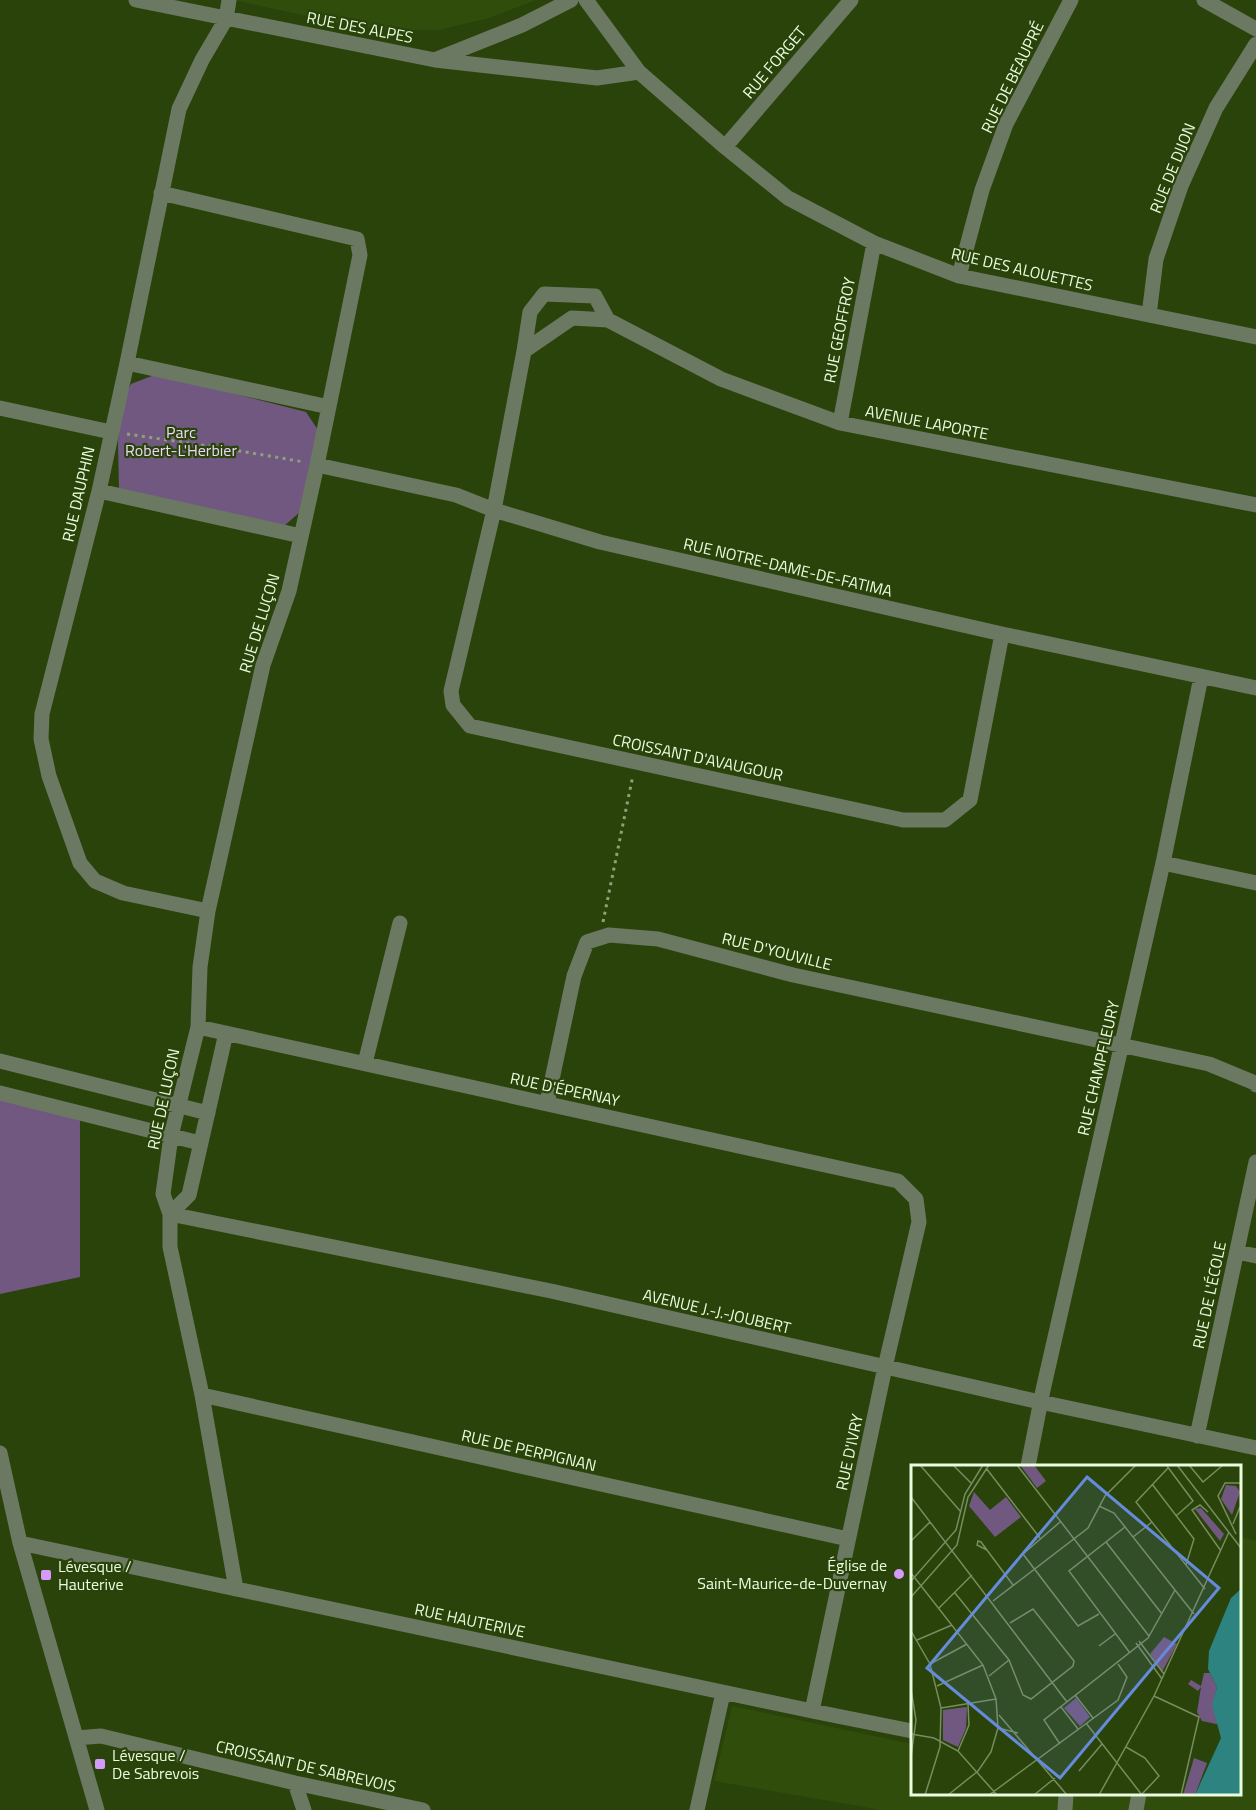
<svg xmlns="http://www.w3.org/2000/svg" width="1256" height="1810" font-family="'Titillium Web',sans-serif">
  <style>
    .built { fill: #304d0b }
    .green { fill: #705880 }
    .lines { fill: none; stroke-linecap: round; stroke-linejoin: round }
    .path { stroke: #8ca277; stroke-width: 3; stroke-dasharray: 3 4.5; stroke-linecap: butt }
    .minor { stroke: #6c7962; stroke-width: 15 }
    .poi-dot { fill: #d59bfa; stroke: #29430b; stroke-width: 2 }
    .labels { text-anchor: middle; stroke-width: 4.5; stroke-linejoin: round; paint-order: stroke }
    .street-label { font-size: 16px; fill: #ebfcde; stroke: #29430b }
    .park-label { font-size: 16px; fill: #ecd7fa; stroke: #29430b }
    .poi-label { font-size: 16px; fill: #ebfcde; stroke: #29430b; text-anchor: start }
    .inset-road { fill: none; stroke: #778d5f; stroke-width: 1.5 }
    .view { fill: #658bda; fill-opacity: 0.15; stroke: #658bda; stroke-width: 3 }
    .inset-edge { fill: none; stroke: #ebfcde; stroke-width: 3 }
  </style>
  <rect width="100%" height="100%" fill="#29430b"/>
  <path class="built" d="M234,0H536L489,18L439,30H383L338,23Z
    M1240,1537L1256,1541V1810H881L714,1781L732,1706L912,1744V1794H1240Z"/>
  <path class="green" d="M157,374L306,412L322,436L300,512L284,526L119,489L118,441L122,403L131,384Z
    M0,1096L80,1119V1277L0,1294Z"/>
  <g class="lines">
    <path class="path" d="M127,434L222,448L304,462
      M603,922L633,775"/>
    <path class="minor" d="M136,0L435,60L597,78L639,72
      M586,0L639,72L725,147L788,198L874,243L959,276L1256,337
      M1204,0L1256,29
      M437,59L522,25L571,0
      M725,147L851,0
      M161,193L357,239L360,255L317,465L289,591L263,665L208,911L200,967L198,1027L171,1136L163,1194L170,1214V1247L202,1395L236,1589
      M959,276L982,190L1006,124L1071,0
      M1149,315L1156,259L1181,186L1216,108L1256,44
      M608,320L595,296L544,294L530,312L524,351L494,510L451,691L453,705L470,726L903,820H945L970,800L1002,634
      M524,351L572,318L608,320L721,379L840,423L1256,505
      M127,363L329,407
      M0,408L111,432
      M840,423L874,243
      M317,465L456,495L494,510L600,542L1002,634L1256,688
      M99,491L301,536
      M1163,863L1256,883
      M208,911L123,893L95,881L80,863L49,776L41,739L42,714L99,491L127,363L179,109L202,60L226,19L229,0
      M198,1027L898,1181L916,1199L919,1222L885,1367L812,1711
      M0,1061L208,1113
      M365,1063L400,923
      M0,1093L200,1143
      M547,1103L574,976L587,942L609,935L658,939L793,975L1209,1064L1255,1083L1256,1085
      M170,1214L551,1291L1031,1400L1256,1448
      M170,1214L189,1195L226,1033
      M1237,1252L1256,1256
      M202,1395L848,1539
      M1197,1436L1256,1162
      M0,1453L20,1543L97,1810
      M1028,1466L1043,1390L1163,863L1201,677
      M20,1543L812,1711L912,1731
      M76,1738L101,1736L295,1783L423,1810
      M295,1783L304,1810
      M697,1810L723,1693
      M1065,1810L1066,1794
      M1136,1810L1139,1794"/>
  </g>
  <g class="poi-dot">
    <circle cx="899" cy="1574" r="6"/>
    <rect x="40" y="1569" width="12" height="12" rx="3"/>
    <rect x="94" y="1758" width="12" height="12" rx="3"/>
  </g>
  <g class="labels">
    <g class="street-label">
      <text transform="translate(360 27) rotate(11)" y="6">RUE DES ALPES</text>
      <text transform="translate(774 62) rotate(-50)" y="6">RUE FORGET</text>
      <text transform="translate(1012 77) rotate(-64)" y="6">RUE DE BEAUPRÉ</text>
      <text transform="translate(1172 168) rotate(-68)" y="6">RUE DE DIJON</text>
      <text transform="translate(1022 269) rotate(13)" y="6">RUE DES ALOUETTES</text>
      <text transform="translate(839 330) rotate(-79)" y="6">RUE GEOFFROY</text>
      <text transform="translate(927 422) rotate(11)" y="6">AVENUE LAPORTE</text>
      <text transform="translate(78 494) rotate(-77)" y="6">RUE DAUPHIN</text>
      <text transform="translate(788 567) rotate(13)" y="6">RUE NOTRE-DAME-DE-FATIMA</text>
      <text transform="translate(259 623) rotate(-73)" y="6">RUE DE LUÇON</text>
      <text transform="translate(698 757) rotate(12)" y="6">CROISSANT D'AVAUGOUR</text>
      <text transform="translate(777 951) rotate(14)" y="6">RUE D'YOUVILLE</text>
      <text transform="translate(1098 1068) rotate(-77)" y="6">RUE CHAMPFLEURY</text>
      <text transform="translate(565 1089) rotate(12)" y="6">RUE D'ÉPERNAY</text>
      <text transform="translate(163 1099) rotate(-78)" y="6">RUE DE LUÇON</text>
      <text transform="translate(1209 1295) rotate(-78)" y="6">RUE DE L'ÉCOLE</text>
      <text transform="translate(717 1311) rotate(13)" y="6">AVENUE J.-J.-JOUBERT</text>
      <text transform="translate(529 1450) rotate(13)" y="6">RUE DE PERPIGNAN</text>
      <text transform="translate(849 1452) rotate(-78)" y="6">RUE D'IVRY</text>
      <text transform="translate(470 1620) rotate(12)" y="6">RUE HAUTERIVE</text>
      <text transform="translate(306 1766) rotate(13)" y="6">CROISSANT DE SABREVOIS</text>
    </g>
    <g class="park-label">
      <text x="181" y="438">Parc<tspan x="181" dy="18">Robert-L'Herbier</tspan></text>
    </g>
    <g class="poi-label">
      <text x="887" y="1571" text-anchor="end">Église de<tspan x="887" dy="18">Saint-Maurice-de-Duvernay</tspan></text>
      <text x="58" y="1572">Lévesque /<tspan x="58" dy="18">Hauterive</tspan></text>
      <text x="112" y="1761">Lévesque /<tspan x="112" dy="18">De Sabrevois</tspan></text>
    </g>
  </g>
  <g transform="translate(911 1465)">
    <rect width="330" height="330" fill="#29430b"/>
    <path d="M109,0H123L135,16L126,23ZM315,20L325,21L329,27L321,50L310,34ZM63,27L79,45L95,32L110,52L84,72L58,41ZM290,43L313,69L309,76L284,44ZM253,172L266,179L251,207L239,189ZM293,208H299L306,222L302,240L310,260L291,256L286,247L290,222L287,226L277,219L280,215L290,221ZM165,233L179,252L169,261L153,243ZM56,242L55,263L47,282L32,275V245ZM283,293L296,298L284,330H272Z" fill="#705880"/>
    <path d="M330,124V330H284L310,273L301,240L306,222L297,204L298,186L320,133Z" fill="#2d837f"/>
    <path class="inset-road" d="M9,0L50,47M42,0L61,19M106,0L238,171M266,0L330,83M278,0L292,17L312,0M256,1L282,36L265,51M75,3L129,73M257,3L225,37L294,124M241,19L283,74L275,100M0,32L156,237M188,41L203,48L283,149M297,47L289,40L281,45L310,86M149,57L112,89L167,161L188,149M322,59L329,42M214,62L158,106L219,188M325,69L307,31L314,18H330M222,72L241,57M0,76L19,57M195,77L251,149M76,85L66,80L67,76L70,77L102,120M0,108L72,200L85,234L87,263L80,287L67,306L37,330M0,116L45,65L54,29L72,0M44,128L98,195L112,230L120,234L162,201L163,196L122,144L99,158M0,132L46,80L57,32L78,0M82,136L177,63L194,31L225,0M27,144L61,110M0,166L19,199L30,243L29,282L14,330M6,175L41,160M228,176L253,209M225,178L251,214M188,181L204,169M19,199L56,179M78,211L98,195M26,221L72,200M0,224L5,255L0,292M164,230L182,253M243,231L288,252L270,330M150,242L167,264M30,243L85,234M88,250L156,330M175,258L231,330M87,263L107,268M0,269L23,273L47,286L86,330M149,279L133,255L237,173L264,125M215,282L234,293L248,311L231,329M47,286L58,260L57,239M168,306L191,279M78,330L207,235L216,212L207,199M123,330L144,313M188,330L243,231L318,67"/>
    <path class="view" d="M176,12L308,123L149,313L16,203Z"/>
    <rect width="330" height="330" class="inset-edge"/>
  </g>
</svg>
